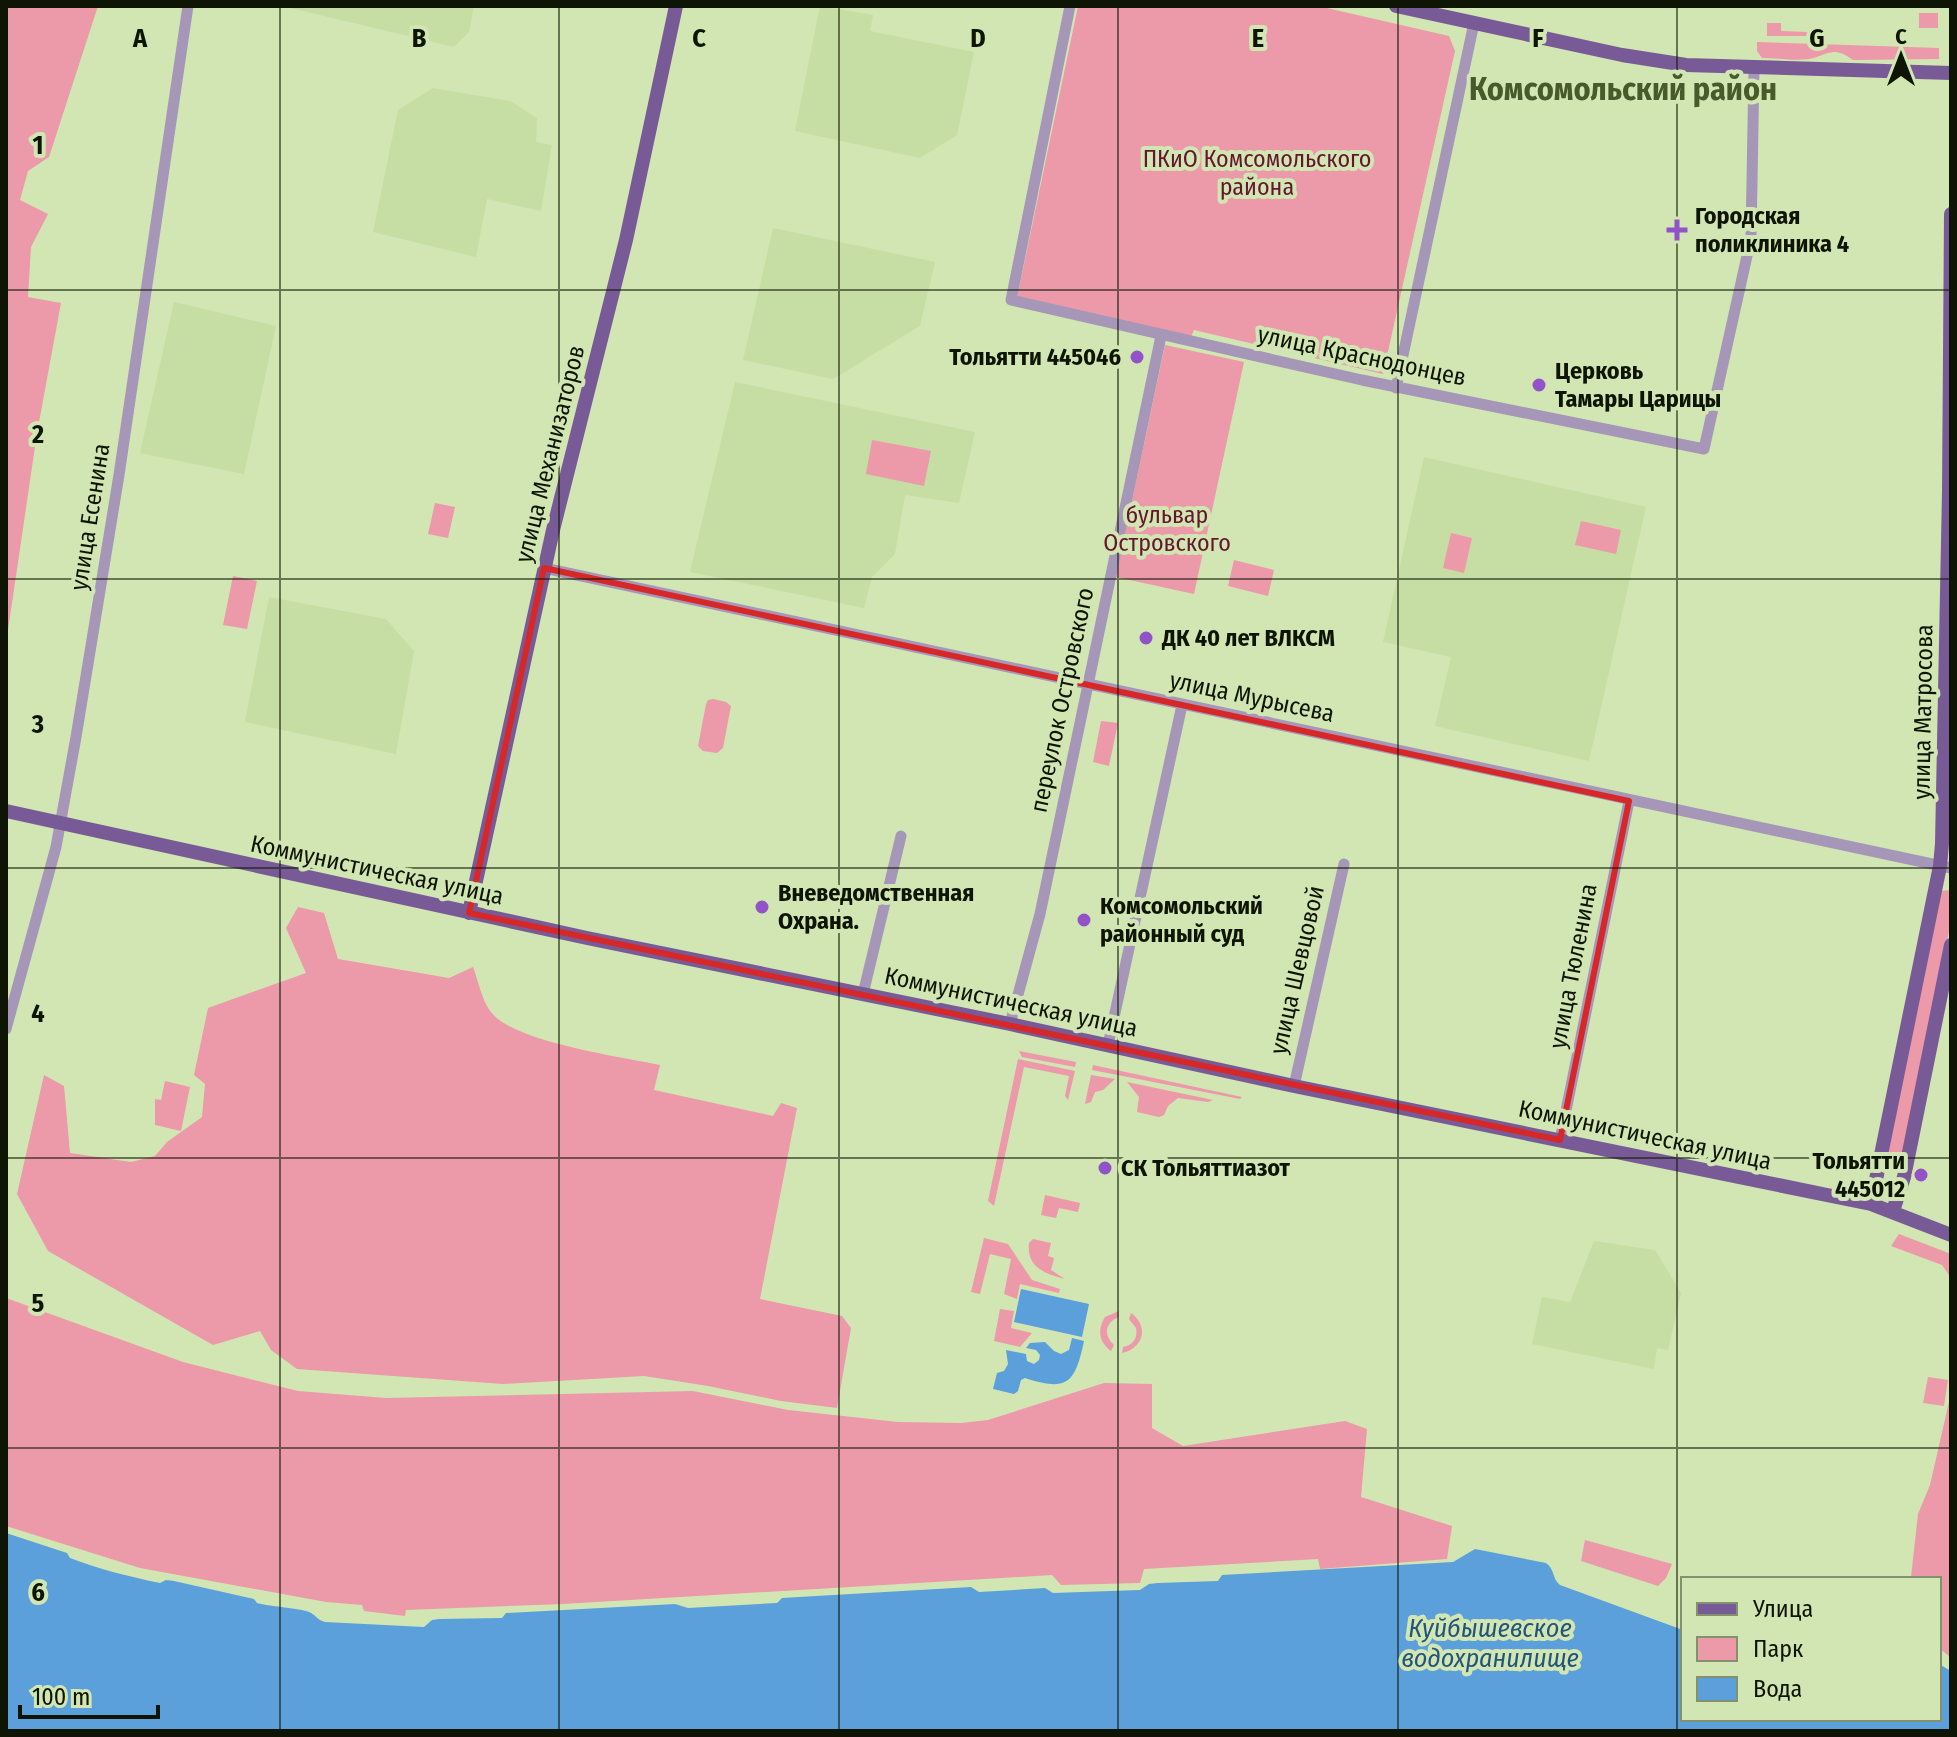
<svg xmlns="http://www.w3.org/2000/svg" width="1957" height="1737" font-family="'Fira Sans Condensed',sans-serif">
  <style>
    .built { fill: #c6dea3 }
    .green { fill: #ec99aa }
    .water { fill: #5ba0db }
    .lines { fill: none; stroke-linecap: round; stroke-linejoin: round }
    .minor { stroke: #a697b8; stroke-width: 11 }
    .major { stroke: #785b96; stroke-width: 14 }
    .marked { fill: none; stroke: #d62828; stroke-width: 6; stroke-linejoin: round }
    .grid { fill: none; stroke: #0e1504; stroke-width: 2; stroke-opacity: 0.55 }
    .poi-dot { fill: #9253c9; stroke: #d1e6b2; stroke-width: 3 }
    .labels { text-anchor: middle; stroke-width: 8; stroke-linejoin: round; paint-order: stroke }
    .park-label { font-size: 24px; fill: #65152f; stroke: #d1e6b2 }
    .poi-label { font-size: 24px; font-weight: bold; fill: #0e1504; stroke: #d1e6b2; text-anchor: start }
    .street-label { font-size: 24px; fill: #0e1504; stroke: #d1e6b2 }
    .water-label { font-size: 26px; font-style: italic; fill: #23547c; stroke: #d1e6b2 }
    .district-label { font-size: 32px; font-weight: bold; fill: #48592b; stroke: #d1e6b2 }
    .grid-label { font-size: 26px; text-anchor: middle; font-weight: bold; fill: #0e1504; stroke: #d1e6b2; stroke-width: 8; stroke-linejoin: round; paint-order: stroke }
  </style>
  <rect width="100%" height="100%" fill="#d1e6b2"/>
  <path class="built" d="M282,6H474L469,32L454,47Z
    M820,6L873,15L870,31L974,52L957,135L920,158L795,131Z
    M433,88L510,101L537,118L536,142L552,145L541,211L487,199L476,257L373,232L398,110Z
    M773,228L935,262L920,326L833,379L743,360Z
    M174,302L276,326L244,474L140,453Z
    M735,382L975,432L959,503L905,495L895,554L872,577L864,608L690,572Z
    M1424,457L1646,507L1589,761L1435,726L1451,657L1383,642Z
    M269,597L386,619L414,651L396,754L245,722Z
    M1594,1241L1655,1250L1681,1293L1668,1350L1657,1348L1654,1369L1532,1344L1542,1297L1570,1302Z"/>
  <path class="green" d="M6,6H98L49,157L28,171L20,200L48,214L31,247L28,297L61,303L37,433L6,644Z
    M1078,6H1318L1449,36L1455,51L1383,374L1194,330L1191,337L1017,298Z
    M1919,13H1938V28H1919Z
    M1767,23H1781V31L1807,32V36H1767Z
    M1757,42L1939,48V59L1853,60C1833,45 1828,55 1809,59C1795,61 1777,58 1762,58L1757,51Z
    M1165,345L1244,362L1194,594L1116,577Z
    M872,440L931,451L924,486L866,474Z
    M435,503L455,507L448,538L428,534Z
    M1581,521L1621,530L1616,554L1575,545Z
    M1451,533L1472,538L1464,573L1443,568Z
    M1234,560L1274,570L1268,596L1228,586Z
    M233,576L257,581L247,629L223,625Z
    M713,699L726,702L731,706L723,748L717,753L703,751L698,746L706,704L708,700Z
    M1101,721L1118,723L1109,766L1093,762Z
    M1951,890V922L1899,1169L1896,1172H1887L1885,1170L1940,891Z
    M298,907L324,913L338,959L449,978L473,967C478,980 482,1001 491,1012C513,1042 623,1057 660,1065L654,1090L773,1116L781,1103L797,1108L760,1299L842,1316L851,1328L837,1408L781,1401L708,1386L644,1376L503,1384L297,1369L271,1350L260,1331L213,1345L48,1251L17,1194L44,1075L64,1086L70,1153L131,1162L155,1156L167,1142L202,1117L205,1084L194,1075L208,1008L306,973L286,928Z
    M1019,1051L1076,1062L1075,1067L1022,1057Z
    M1018,1059L1075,1071L1068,1100L1065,1096L1069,1076L1024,1067L994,1206L988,1201Z
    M1093,1065L1242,1097L1240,1099L1092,1070Z
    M1091,1075L1115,1079L1103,1090L1095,1092L1091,1102L1085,1104Z
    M165,1081L190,1087L181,1131L155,1125V1099L161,1100Z
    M1127,1082L1213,1100L1208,1102L1178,1098L1168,1106L1164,1115L1159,1117L1137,1112L1139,1097Z
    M1045,1195L1080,1203L1078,1212L1059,1208L1056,1218L1041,1215Z
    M1899,1234L1951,1254V1278L1942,1265L1891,1246Z
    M984,1238L1008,1244L1032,1280L1060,1289L1059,1293L1020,1284L1017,1299L1004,1294L1011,1259L990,1254L980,1294L971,1292Z
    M1033,1239L1051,1243L1048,1256L1054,1258L1051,1270L1065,1279C1045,1274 1026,1267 1029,1243Z
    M6,1298L183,1362L298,1391L386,1398L693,1391L788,1410L898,1422L961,1423L988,1420L1104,1383L1152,1384V1428L1183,1446L1345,1421L1367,1429L1361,1497L1452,1526L1447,1559L1320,1569L1318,1559L1144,1569L1140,1583L1061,1585L1052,1575L563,1604L406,1610L405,1616L364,1611L362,1605L326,1602L140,1568L6,1526Z
    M1000,1309L1014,1311L1011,1328L1032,1333L1020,1347L994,1341Z
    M1119,1311V1317C1105,1322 1103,1335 1114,1345L1111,1351C1099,1342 1097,1330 1105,1317Z
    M1131,1313C1149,1326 1144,1348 1122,1353L1123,1347C1133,1345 1138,1338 1136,1328L1129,1319Z
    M1928,1377L1948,1380L1944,1406L1923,1403Z
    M1951,1393V1656L1950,1657L1939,1648V1579H1912L1911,1577L1918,1514L1930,1485Z
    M1585,1540L1672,1564L1666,1578L1658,1586L1581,1561Z"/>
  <path class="water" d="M1021,1289L1089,1304L1082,1337L1014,1322Z
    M1072,1338L1084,1341C1075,1383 1068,1392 1025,1378L1021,1380L1018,1391L1014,1394L993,1389L997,1373L1004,1371L1008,1364L1006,1350L1026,1354L1027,1361L1034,1364L1039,1360L1040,1355L1036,1350L1026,1348L1030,1343L1045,1342L1054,1351L1061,1354L1069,1350Z
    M6,1533L67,1553L70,1558C99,1569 130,1577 160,1583L166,1580L174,1581L254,1599L257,1603C271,1607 300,1608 309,1612C315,1614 317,1620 325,1622L424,1627L432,1620L439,1619L502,1618L506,1613L675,1604L688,1608L777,1603L782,1598L971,1587L979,1592L1045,1588L1053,1593L1140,1590L1149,1584L1158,1583L1218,1581L1222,1575L1453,1562L1475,1549L1546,1563C1555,1569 1552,1579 1560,1585L1683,1630V1719H1939V1664L1951,1671V1731H6Z"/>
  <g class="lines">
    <path class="minor" d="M1070,6L1011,300L1362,380L1704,449L1751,238L1754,69
      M1396,388L1474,23
      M544,568L1951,868
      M863,994L901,836
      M1010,1024L1040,914L1161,336
      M6,1029L56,847L76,737L119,475L188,6
      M1108,1045L1182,705
      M1294,1086L1344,864
      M1560,1140L1629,801"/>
    <path class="major" d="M1396,6L1622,55L1686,65L1951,73
      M6,811L587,938L1010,1024L1294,1086L1871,1204L1951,1235
      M469,913L553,530L626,240L676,6
      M1871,1204L1940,866L1942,844L1949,491L1951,214
      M1893,1211L1904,1177L1951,945"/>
  </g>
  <path class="marked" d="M544,568L1629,801L1560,1140L469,913Z"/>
  <path class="grid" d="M280,6V1731M559,6V1731M839,6V1731M1118,6V1731M1398,6V1731M1677,6V1731M6,290H1951M6,579H1951M6,868H1951M6,1158H1951M6,1448H1951"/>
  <g class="poi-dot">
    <path d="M1673 218h8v8h8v8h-8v8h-8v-8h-8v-8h8z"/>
    <circle cx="1137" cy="357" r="8"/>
    <circle cx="1539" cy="385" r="8"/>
    <circle cx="1146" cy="638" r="8"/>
    <circle cx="762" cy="907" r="8"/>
    <circle cx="1084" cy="920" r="8"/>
    <circle cx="1105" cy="1168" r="8"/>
    <circle cx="1921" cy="1175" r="8"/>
  </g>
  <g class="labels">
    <g class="park-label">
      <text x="1257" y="167">ПКиО Комсомольского<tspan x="1257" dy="28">района</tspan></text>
      <text x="1167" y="523">бульвар<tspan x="1167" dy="28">Островского</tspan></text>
    </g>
    <g class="poi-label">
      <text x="1695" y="224">Городская<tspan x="1695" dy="28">поликлиника 4</tspan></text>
      <text x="1121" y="365" text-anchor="end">Тольятти 445046</text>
      <text x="1555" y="379">Церковь<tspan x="1555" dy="28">Тамары Царицы</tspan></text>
      <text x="1162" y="646">ДК 40 лет ВЛКСМ</text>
      <text x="778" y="901">Вневедомственная<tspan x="778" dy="28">Охрана.</tspan></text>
      <text x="1100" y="914">Комсомольский<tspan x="1100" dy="28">районный суд</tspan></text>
      <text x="1905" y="1169" text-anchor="end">Тольятти<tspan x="1905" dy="28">445012</tspan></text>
      <text x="1121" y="1176">СК Тольяттиазот</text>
    </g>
    <g class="street-label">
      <text transform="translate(1362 356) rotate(12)" y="8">улица Краснодонцев</text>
      <text transform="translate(550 454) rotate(-76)" y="8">улица Механизаторов</text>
      <text transform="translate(90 517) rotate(-81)" y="8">улица Есенина</text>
      <text transform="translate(1252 697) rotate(12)" y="8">улица Мурысева</text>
      <text transform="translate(1062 700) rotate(-78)" y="8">переулок Островского</text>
      <text transform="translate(1923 712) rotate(-89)" y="8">улица Матросова</text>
      <text transform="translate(377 870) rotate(12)" y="8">Коммунистическая улица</text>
      <text transform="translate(1573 966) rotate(-79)" y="8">улица Тюленина</text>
      <text transform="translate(1297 970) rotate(-77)" y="8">улица Шевцовой</text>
      <text transform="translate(1011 1002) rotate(12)" y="8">Коммунистическая улица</text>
      <text transform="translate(1645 1135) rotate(12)" y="8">Коммунистическая улица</text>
    </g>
    <g class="water-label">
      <text x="1490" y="1637">Куйбышевское<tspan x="1490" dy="30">водохранилище</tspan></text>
    </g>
    <g class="district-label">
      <text x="1623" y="100">Комсомольский район</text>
    </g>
  </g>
  <g class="grid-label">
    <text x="140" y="47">A</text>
    <text x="419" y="47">B</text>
    <text x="699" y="47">C</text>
    <text x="978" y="47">D</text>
    <text x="1258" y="47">E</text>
    <text x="1538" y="47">F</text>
    <text x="1817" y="47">G</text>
    <text x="38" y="154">1</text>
    <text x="38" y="443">2</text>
    <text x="38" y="733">3</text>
    <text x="38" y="1022">4</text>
    <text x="38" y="1312">5</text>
    <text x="38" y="1601">6</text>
  </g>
  <rect width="1957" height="1737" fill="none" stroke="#0e1504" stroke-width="16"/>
  <rect x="1681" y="1577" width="260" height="144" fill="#d1e6b2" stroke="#83926c" stroke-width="2"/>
  <rect x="1697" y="1603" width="40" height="12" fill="#785b96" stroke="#83926c" stroke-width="2"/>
  <text x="1753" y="1617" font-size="24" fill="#0e1504">Улица</text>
  <rect x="1697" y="1637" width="40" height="24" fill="#ec99aa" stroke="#83926c" stroke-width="2"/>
  <text x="1753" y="1657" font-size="24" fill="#0e1504">Парк</text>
  <rect x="1697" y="1677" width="40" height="24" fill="#5ba0db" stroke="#83926c" stroke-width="2"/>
  <text x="1753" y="1697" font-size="24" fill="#0e1504">Вода</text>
  <g transform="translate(1901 56)" stroke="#d1e6b2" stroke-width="6" paint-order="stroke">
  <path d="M0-6L14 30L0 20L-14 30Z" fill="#0e1504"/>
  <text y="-12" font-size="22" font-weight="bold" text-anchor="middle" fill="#0e1504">С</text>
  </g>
  <path d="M20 1705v12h138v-12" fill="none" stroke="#0e1504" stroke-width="4"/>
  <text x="32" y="1705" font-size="24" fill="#0e1504" stroke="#d1e6b2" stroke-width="6" paint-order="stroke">100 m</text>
</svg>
